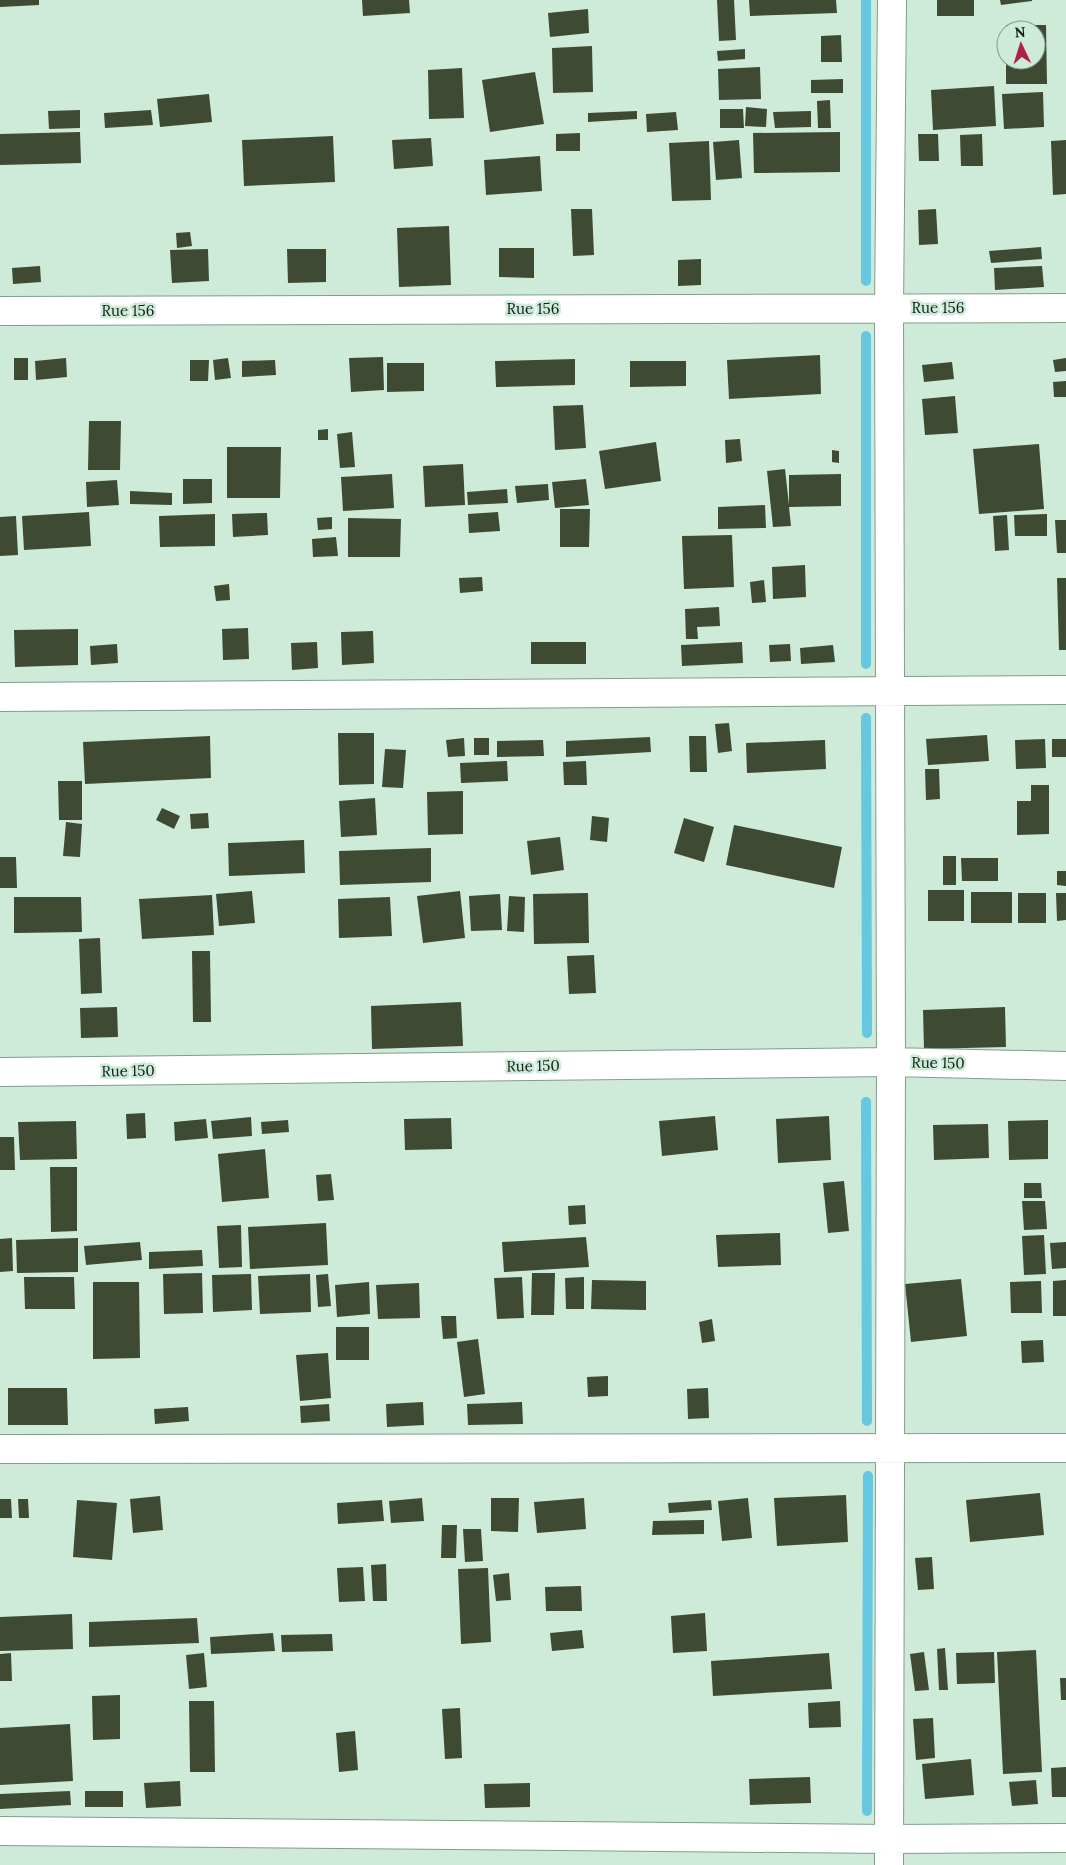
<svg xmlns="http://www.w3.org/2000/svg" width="1066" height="1865" font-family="Lora,serif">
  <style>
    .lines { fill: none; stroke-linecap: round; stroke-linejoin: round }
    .stream { stroke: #66c7e0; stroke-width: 10 }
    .building { fill: #3f4a32 }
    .street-casing { stroke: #819d8c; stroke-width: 30 }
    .street { stroke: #fff; stroke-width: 28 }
    .labels { text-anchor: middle; stroke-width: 5; stroke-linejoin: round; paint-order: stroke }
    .street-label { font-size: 15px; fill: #141f18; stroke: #cdebd8 }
  </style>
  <rect width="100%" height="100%" fill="#cdebd8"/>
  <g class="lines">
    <path class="stream" d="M866,281V0
      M866,664V336
      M866,718L867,1033
      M866,1102L867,1421
      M867,1811L868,1476"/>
  </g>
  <path class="building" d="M0,0H39V5L0,7Z
    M362,0H409L410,13L363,16Z
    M717,0H734L736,40L719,41Z
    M749,0H836L837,13L750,16Z
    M937,0H974V16H937Z
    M1000,0H1032V1L1001,5Z
    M588,9L589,33L550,37L548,13Z
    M1006,25H1046L1047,84H1006V60H1036V30H1006Z
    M841,35L842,62H821V36Z
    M592,46L593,92L553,93L552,48Z
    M745,49V59L718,61L717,51Z
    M760,67L761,99L719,100L718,69Z
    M462,68L464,118L429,119L428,70Z
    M535,72L544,124L490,132L482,80Z
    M843,79V93H811V80Z
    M994,86L996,126L933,130L931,90Z
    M1043,92L1044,127L1004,129L1002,94Z
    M209,94L212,122L160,127L157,99Z
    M830,100L831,128H818L817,101Z
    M746,107L767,109L766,127L745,126Z
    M720,109H743L744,128H720Z
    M80,110V128L49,129L48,111Z
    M151,110L153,125L105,128L104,113Z
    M637,111V119L588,122V113Z
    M811,111V127L775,128L773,112Z
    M676,112L678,130L647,132L646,114Z
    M80,132L81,163L0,165V134Z
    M840,132V172L754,173L753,133Z
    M580,133V151H556V134Z
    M918,134H938L939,161H919Z
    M982,134L983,166H961L960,135Z
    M333,136L335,182L244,186L242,140Z
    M431,138L433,166L394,169L392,140Z
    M739,140L742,178L716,180L713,142Z
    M1066,140V194L1053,195L1051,141Z
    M709,141L711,200L672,201L669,143Z
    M540,156L542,191L486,195L484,160Z
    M571,209H592L594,255L573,256Z
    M936,209L938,244L919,245L918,210Z
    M449,226L451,285L399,287L397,228Z
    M190,232L192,246L177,248L176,233Z
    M1041,247L1042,259L991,263L989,251Z
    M499,248H534V278L499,277Z
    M208,249L209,281L172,283L170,250Z
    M287,249H326V282L288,283Z
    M701,259V285L678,286V260Z
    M40,266L41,282L13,284L12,268Z
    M1042,266L1044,287L995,290L994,268Z
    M820,355L821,394L729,399L727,360Z
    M383,357L384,390L351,392L349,358Z
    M14,358H28V380H14Z
    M66,358L67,377L36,380L35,361Z
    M228,358L231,378L215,380L213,360Z
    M1066,358V371L1055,372L1053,360Z
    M575,359V385L496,387L495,361Z
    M190,360H209L208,381H190Z
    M275,360L276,375L242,377V361Z
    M630,361H686V386L630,387Z
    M952,362L954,379L924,382L922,365Z
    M387,363H424V391L387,392Z
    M1066,381V397H1054L1053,382Z
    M955,396L958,433L925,435L922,399Z
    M583,405L586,448L555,450L553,406Z
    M89,421H121L120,470H88Z
    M328,429V440H318V430Z
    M352,432L355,467L340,468L337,434Z
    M740,439L742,461L726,463L725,440Z
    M656,442L661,481L605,489L599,451Z
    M1039,444L1044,509L979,514L973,449Z
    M227,447H281L280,498H227Z
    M832,450L839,451V463L832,462Z
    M463,464L465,505L425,507L423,466Z
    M785,469L789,505V475L841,474V506L789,507L791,526L773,527L767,471Z
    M392,474L394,508L343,511L341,477Z
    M183,479H212V503L183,504Z
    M586,479L589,505L555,508L552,482Z
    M117,480L119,505L87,507L86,482Z
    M548,484L549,500L517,503L515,486Z
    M507,489L508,503L468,505L467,492Z
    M130,491L172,493V505L130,504Z
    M765,505L766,528L718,529V507Z
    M560,509H590L589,547H560Z
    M89,512L91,546L24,550L22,516Z
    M498,512L500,531L469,533L468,514Z
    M267,513L268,535L233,537L232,514Z
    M215,514V546L160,547L159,516Z
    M1047,514V536H1015L1014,515Z
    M1007,515L1009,550L995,551L993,516Z
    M16,516L18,555L0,556V517Z
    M332,517V529L318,530L317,518Z
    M348,518L401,519L400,557H348Z
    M1055,520H1066V553H1057Z
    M732,535L734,587L684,589L682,536Z
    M336,537L338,556L313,557L312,539Z
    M805,565L806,597L773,599L772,567Z
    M482,577L483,591L460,593L459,578Z
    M1057,578H1066V650H1059Z
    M764,580L766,602L752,603L750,582Z
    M229,584L230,600L216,601L214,586Z
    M719,607L720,626L697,627L698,639H686L685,609Z
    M248,628L249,659L223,660L222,629Z
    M78,629V665L15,667L14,630Z
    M373,631L374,663L342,665L341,632Z
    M317,642L318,668L292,670L291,643Z
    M531,642H586V664H531Z
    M742,642L743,663L682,666L681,645Z
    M117,644L118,663L91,665L90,646Z
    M790,644L791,661L770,662L769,645Z
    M833,645L835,662L801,664L800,648Z
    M729,723L732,751L718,753L715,724Z
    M338,733H374V784L339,785Z
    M987,735L989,761L928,765L926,739Z
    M210,736L211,778L85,784L83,742Z
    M689,736H706L707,772H690Z
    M650,737L651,752L566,757V741Z
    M464,738L465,756L448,757L446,740Z
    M474,738H489V755H474Z
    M1045,739L1046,768L1016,769L1015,740Z
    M1052,739H1066V757H1052Z
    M543,740L544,756L497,757V741Z
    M825,740L826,769L747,773L746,743Z
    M385,749L406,750L403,788L382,787Z
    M507,761L508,781L461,783L460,763Z
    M586,761L587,785H564L563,762Z
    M925,769H939L940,799L926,800Z
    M58,781H82V820H59Z
    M1031,785H1049V834L1017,835V801H1031Z
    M463,791V834L428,835L427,792Z
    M375,798L377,835L341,837L339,801Z
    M162,808L180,816L174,829L156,820Z
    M208,813L209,828L191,829L190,814Z
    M592,816L609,818L607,842L590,840Z
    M684,818L714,827L704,862L674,853Z
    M66,822L82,824L80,857L63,856Z
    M734,825L842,847L834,888L726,865Z
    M560,837L564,870L531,875L527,841Z
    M304,840L305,873L229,876L228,843Z
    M431,848V882L340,885L339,851Z
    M943,856H956V885H943Z
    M0,857H16L17,888H0Z
    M961,858H998V881H962Z
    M1057,871H1066V886L1057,885Z
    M928,890H964V921H928Z
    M252,891L255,923L219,926L216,894Z
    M460,891L465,938L423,943L417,896Z
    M971,892H1012V923H971Z
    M588,893L589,943L534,944L533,894Z
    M1018,893H1046V923H1018Z
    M1056,893H1066V920L1057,921Z
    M500,894L502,930L471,931L469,896Z
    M212,895L214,935L142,939L139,899Z
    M509,896L525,897L524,932L507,931Z
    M14,897H81L82,932L14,933Z
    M390,897L392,936L339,938L338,899Z
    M100,938L102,993L81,994L79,939Z
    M192,951H210L211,1022H193Z
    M594,955L596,993L569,994L567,956Z
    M461,1002L463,1046L372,1049L371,1006Z
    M117,1007L118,1037L81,1038L80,1008Z
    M1005,1007L1006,1047L924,1049L923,1010Z
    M145,1113L146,1138L127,1139L126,1114Z
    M715,1116L718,1150L662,1156L659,1121Z
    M829,1116L831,1160L778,1163L776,1119Z
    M251,1117L252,1136L213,1139L211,1121Z
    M451,1118L452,1149L405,1150L404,1119Z
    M206,1119L208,1138L175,1141L174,1122Z
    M288,1120L289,1132L262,1134L261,1122Z
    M1048,1120V1159L1009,1160L1008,1121Z
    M76,1121L77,1159L20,1160L18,1122Z
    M988,1124L989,1158L934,1160L933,1125Z
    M0,1137H14L15,1170H0Z
    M265,1149L269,1198L222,1202L218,1154Z
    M50,1167H77V1231L51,1232Z
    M331,1174L334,1200L318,1201L316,1175Z
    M844,1181L849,1231L828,1233L823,1183Z
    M1024,1183H1041L1042,1198H1024Z
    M1022,1201H1045L1047,1229L1024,1230Z
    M585,1205L586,1224L569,1225L568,1206Z
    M326,1223L328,1265L250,1269L248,1227Z
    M241,1225L242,1267L219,1268L217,1226Z
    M780,1233L781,1265L718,1267L716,1235Z
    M1044,1235L1046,1274L1024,1275L1022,1236Z
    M586,1237L589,1267L504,1272L502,1242Z
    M12,1238L13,1271L0,1272V1239Z
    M78,1238V1272L17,1273L16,1240Z
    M140,1242L142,1260L86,1265L84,1246Z
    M1066,1242V1268L1052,1269L1050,1243Z
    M202,1250L203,1266L149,1269V1252Z
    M202,1273L203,1313L164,1314L163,1274Z
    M532,1273H555L554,1315H531Z
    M251,1274L252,1310L213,1312L212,1275Z
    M310,1274L311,1312L260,1314L258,1276Z
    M328,1274L331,1306L318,1307L316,1275Z
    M24,1277H74L75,1309H25Z
    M522,1277L524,1318L497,1319L494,1278Z
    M584,1277V1309H566L565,1278Z
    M961,1279L967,1336L911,1342L905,1284Z
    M592,1280L646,1281V1310L591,1309Z
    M1066,1280V1316H1053V1281Z
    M1041,1281L1042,1313H1011L1010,1282Z
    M93,1282H139L140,1358L93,1359Z
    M369,1282L370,1314L337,1317L335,1285Z
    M419,1283L420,1318L378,1319L376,1285Z
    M441,1316H456L457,1338L443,1339Z
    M712,1319L715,1341L702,1343L699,1322Z
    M336,1327H369V1360H336Z
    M478,1339L485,1394L464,1397L457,1342Z
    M1043,1340L1044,1362L1022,1363L1021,1341Z
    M328,1353L331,1398L300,1401L296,1355Z
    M608,1376V1396L588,1397L587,1377Z
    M8,1388H67L68,1425H8Z
    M708,1388L709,1418L688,1419L687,1389Z
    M423,1402L424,1425L387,1427L386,1404Z
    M522,1402L523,1424L468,1425L467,1404Z
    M329,1404L330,1421L301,1423L300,1406Z
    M188,1407L189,1421L155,1424L154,1409Z
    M1040,1493L1044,1535L970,1542L966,1500Z
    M846,1495L848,1542L777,1546L774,1498Z
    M160,1496L163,1530L133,1533L130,1499Z
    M422,1498L424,1521L391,1523L389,1501Z
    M491,1498H519L518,1532L491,1531Z
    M584,1498L586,1529L537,1533L534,1502Z
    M748,1498L752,1538L722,1541L718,1501Z
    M0,1499H11L12,1518H0Z
    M18,1499H28L29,1518H19Z
    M77,1500L117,1503L112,1560L73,1557Z
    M382,1500L384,1521L338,1524L337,1503Z
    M711,1500L712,1510L669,1513L668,1503Z
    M704,1520V1534L652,1535L653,1521Z
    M442,1525H457L456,1558H441Z
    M463,1529H481L483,1561L465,1562Z
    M932,1557L934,1589L918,1590L915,1558Z
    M386,1564L387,1601H373L371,1565Z
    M363,1567L365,1601L339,1602L337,1568Z
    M488,1568L491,1642L461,1644L458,1569Z
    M509,1573L511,1600L496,1601L493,1575Z
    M581,1586L582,1611H546L545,1587Z
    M705,1613L707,1651L673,1653L671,1616Z
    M72,1614L73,1649L0,1651V1617Z
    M197,1618L199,1643L89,1647V1622Z
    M582,1630L584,1648L552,1651L550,1633Z
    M273,1633L275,1651L211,1654L210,1637Z
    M332,1634L333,1651L282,1652L281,1635Z
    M945,1648L948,1690H939L937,1649Z
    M1036,1650L1042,1772L1003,1774L997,1652Z
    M924,1652L929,1690L915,1691L910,1654Z
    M994,1652L995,1683L957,1684L956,1653Z
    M11,1653L12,1681H0V1654Z
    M204,1653L207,1687L189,1689L186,1655Z
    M829,1653L832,1689L713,1696L711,1661Z
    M1060,1678H1066V1700H1061Z
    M120,1695V1739L93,1740L92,1696Z
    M189,1701H214L215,1772H190Z
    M840,1701L841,1727L809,1728L808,1703Z
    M460,1708L462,1758L445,1759L442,1709Z
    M933,1718L935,1758L916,1760L913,1719Z
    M70,1724L73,1781L0,1785V1728Z
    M355,1731L358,1770L339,1772L336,1733Z
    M971,1759L974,1795L925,1799L922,1764Z
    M1066,1767V1797H1052L1051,1768Z
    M810,1777L811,1803L750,1805L749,1779Z
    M1036,1780L1038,1804L1012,1806L1009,1782Z
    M180,1781L181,1806L146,1808L144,1783Z
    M530,1783V1807L485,1808L484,1784Z
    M70,1791L71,1805L0,1809V1794Z
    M85,1791H123V1807H85Z"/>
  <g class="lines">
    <defs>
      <path id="street" d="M0,311L1066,308
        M0,697L1066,690
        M0,1072L891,1062L1066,1066
        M0,1449L1066,1448
        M0,1831L889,1839L1066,1838
        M889,1865L891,1062L889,308L892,0"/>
    </defs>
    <use href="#street" class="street-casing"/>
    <use href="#street" class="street"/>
  </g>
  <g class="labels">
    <g class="street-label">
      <text x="938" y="313">Rue 156</text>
      <text x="533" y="314">Rue 156</text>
      <text x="128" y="316">Rue 156</text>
      <text transform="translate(938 1063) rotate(1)" y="5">Rue 150</text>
      <text transform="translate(533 1066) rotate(-1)" y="5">Rue 150</text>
      <text transform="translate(128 1071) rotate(-1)" y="5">Rue 150</text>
    </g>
  </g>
  <g transform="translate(1021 45) rotate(356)"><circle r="24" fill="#cdebd8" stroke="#83998b"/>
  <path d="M0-4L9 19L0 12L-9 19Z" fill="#b01f4c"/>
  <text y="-8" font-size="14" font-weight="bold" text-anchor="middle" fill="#141f18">N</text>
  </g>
</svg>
